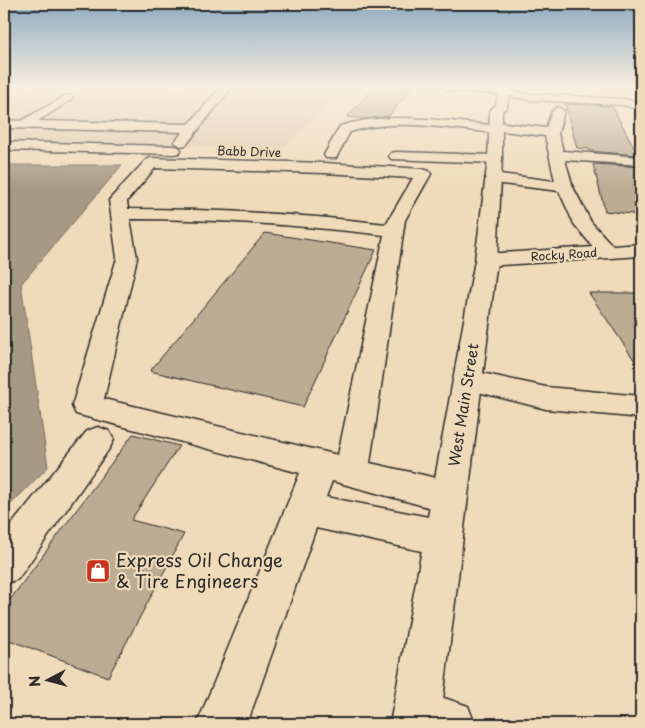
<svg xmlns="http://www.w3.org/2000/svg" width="645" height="728" font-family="'Playpen Sans',sans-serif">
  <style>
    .built { fill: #e0ccae }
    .water { fill: #a79a84; stroke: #756e60 }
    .building { fill: #bcac94; stroke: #2b2b2b }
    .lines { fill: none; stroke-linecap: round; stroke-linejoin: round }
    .minor-casing { stroke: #2b2b2b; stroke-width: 3 }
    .major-casing { stroke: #2b2b2b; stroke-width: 3 }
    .minor { fill: #efdab9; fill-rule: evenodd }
    .major { fill: #efdab9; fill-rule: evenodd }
    .labels { text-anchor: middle; stroke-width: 4.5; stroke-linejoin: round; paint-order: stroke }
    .far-street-label { font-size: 12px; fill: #2b2b2b; stroke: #efdab9 }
    .street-label { font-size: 15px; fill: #2b2b2b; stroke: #efdab9 }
    .near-poi-label { font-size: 18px; fill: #2b2b2b; stroke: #efdab9; text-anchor: start }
  </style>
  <rect width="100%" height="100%" fill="#efdab9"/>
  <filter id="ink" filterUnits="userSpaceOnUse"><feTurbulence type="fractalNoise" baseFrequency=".02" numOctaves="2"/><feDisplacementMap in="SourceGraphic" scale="10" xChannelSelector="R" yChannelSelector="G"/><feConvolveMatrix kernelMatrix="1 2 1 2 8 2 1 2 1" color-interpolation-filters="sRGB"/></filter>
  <g filter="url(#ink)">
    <path class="built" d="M4,87H344L284,148L4,142Z"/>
    <path class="water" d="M4,165H122L21,284L48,467L4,511Z"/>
    <path class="building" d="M375,87H412L389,116L366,119L347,117Z
      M565,104L612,106L638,155L590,151L589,149L577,148Z
      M593,164L641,167V215L605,211Z
      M265,233L376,250L303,407L150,371Z
      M589,293H641V370Z
      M133,434L179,446L131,520L184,534L108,677L4,638V608Z"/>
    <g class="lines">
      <defs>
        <path id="minor" d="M221,87H232L186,145L181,146L174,142L183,132L4,128V120L21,121L67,95L71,96L73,98L71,100L38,121L189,124Z
          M442,87H487L531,94L624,99L641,103V110L623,105L531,100L504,95L447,90Z
          M558,107L564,111L558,133L563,151L641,157V165L565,160L573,187L591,222L613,246L641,244V256L486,266L479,264L475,260L479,256L486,254L593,247L574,224L559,191L493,183L487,181L485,178L487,175L493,173L555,181L545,136L501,131L496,133C451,129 393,117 350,132L336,158H326L324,155L340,126C389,111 441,121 491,125L496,122L546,128L552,111Z
          M4,142L174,146L179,147L181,150L179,153L174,154L4,150Z
          M396,152L495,155L500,156L502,159L500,162L495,163L391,159L389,156L391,153Z
          M151,158L324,163L423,169L429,171L431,174L405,220L370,463L450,481L463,486L468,497L463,508L450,513L332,481L326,497L444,520L458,525L463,538L458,551L444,556L316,528L247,724H197L300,473L87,417L76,414L72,406L117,258L109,200L146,160ZM155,168L324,173L413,178L386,224C300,214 215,209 128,209L127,201ZM130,219C215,219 299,225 384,235L338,455L104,399L137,258Z
          M468,370L546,387L641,396V418L546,409L458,387L454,380L458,373Z
          M98,427L109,431L114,440L109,449L18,579L4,584V534L87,431Z
          M417,689L468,706L475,724H397L392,714L400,697Z"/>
        <path id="major" d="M500,87H510L507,107L502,111V159L497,260L440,724H390L475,260L488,159L490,110L496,105Z"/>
      </defs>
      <use href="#minor" class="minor-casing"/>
      <use href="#major" class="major-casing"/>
      <use href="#minor" class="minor"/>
      <use href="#major" class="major"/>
    </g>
  </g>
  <linearGradient id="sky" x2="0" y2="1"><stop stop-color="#8eaac0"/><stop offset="0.46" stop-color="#f8eee0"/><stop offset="1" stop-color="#f8eee0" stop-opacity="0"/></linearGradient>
  <rect width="645" height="189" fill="url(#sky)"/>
  <defs>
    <symbol id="shop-square" viewBox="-11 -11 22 22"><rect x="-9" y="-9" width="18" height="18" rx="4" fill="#c8321e" stroke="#efdab9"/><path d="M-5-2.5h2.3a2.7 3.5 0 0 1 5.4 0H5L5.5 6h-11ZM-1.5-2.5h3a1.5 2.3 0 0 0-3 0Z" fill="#fff"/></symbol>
  </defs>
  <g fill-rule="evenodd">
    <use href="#shop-square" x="84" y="557" width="28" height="28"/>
  </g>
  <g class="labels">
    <g class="far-street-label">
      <text transform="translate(249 152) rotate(2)" y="4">Babb Drive</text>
      <text transform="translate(564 255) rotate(-4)" y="4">Rocky Road</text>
    </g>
    <g class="street-label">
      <text transform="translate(464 405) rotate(-81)" y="5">West Main Street</text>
    </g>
    <g class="near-poi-label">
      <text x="116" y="567">Express Oil Change<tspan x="116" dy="21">&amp; Tire Engineers</tspan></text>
    </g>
  </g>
  <rect width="645" height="728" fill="none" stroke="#efdab9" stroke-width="20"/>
  <rect x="10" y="10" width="625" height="708" fill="none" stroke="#2b2b2b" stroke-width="2" filter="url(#ink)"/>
  <g transform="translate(48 680) rotate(264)" stroke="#efdab9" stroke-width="4" paint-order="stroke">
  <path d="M0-4L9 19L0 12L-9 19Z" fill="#2b2b2b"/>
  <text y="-8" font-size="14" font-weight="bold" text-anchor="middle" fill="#2b2b2b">N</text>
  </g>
</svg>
